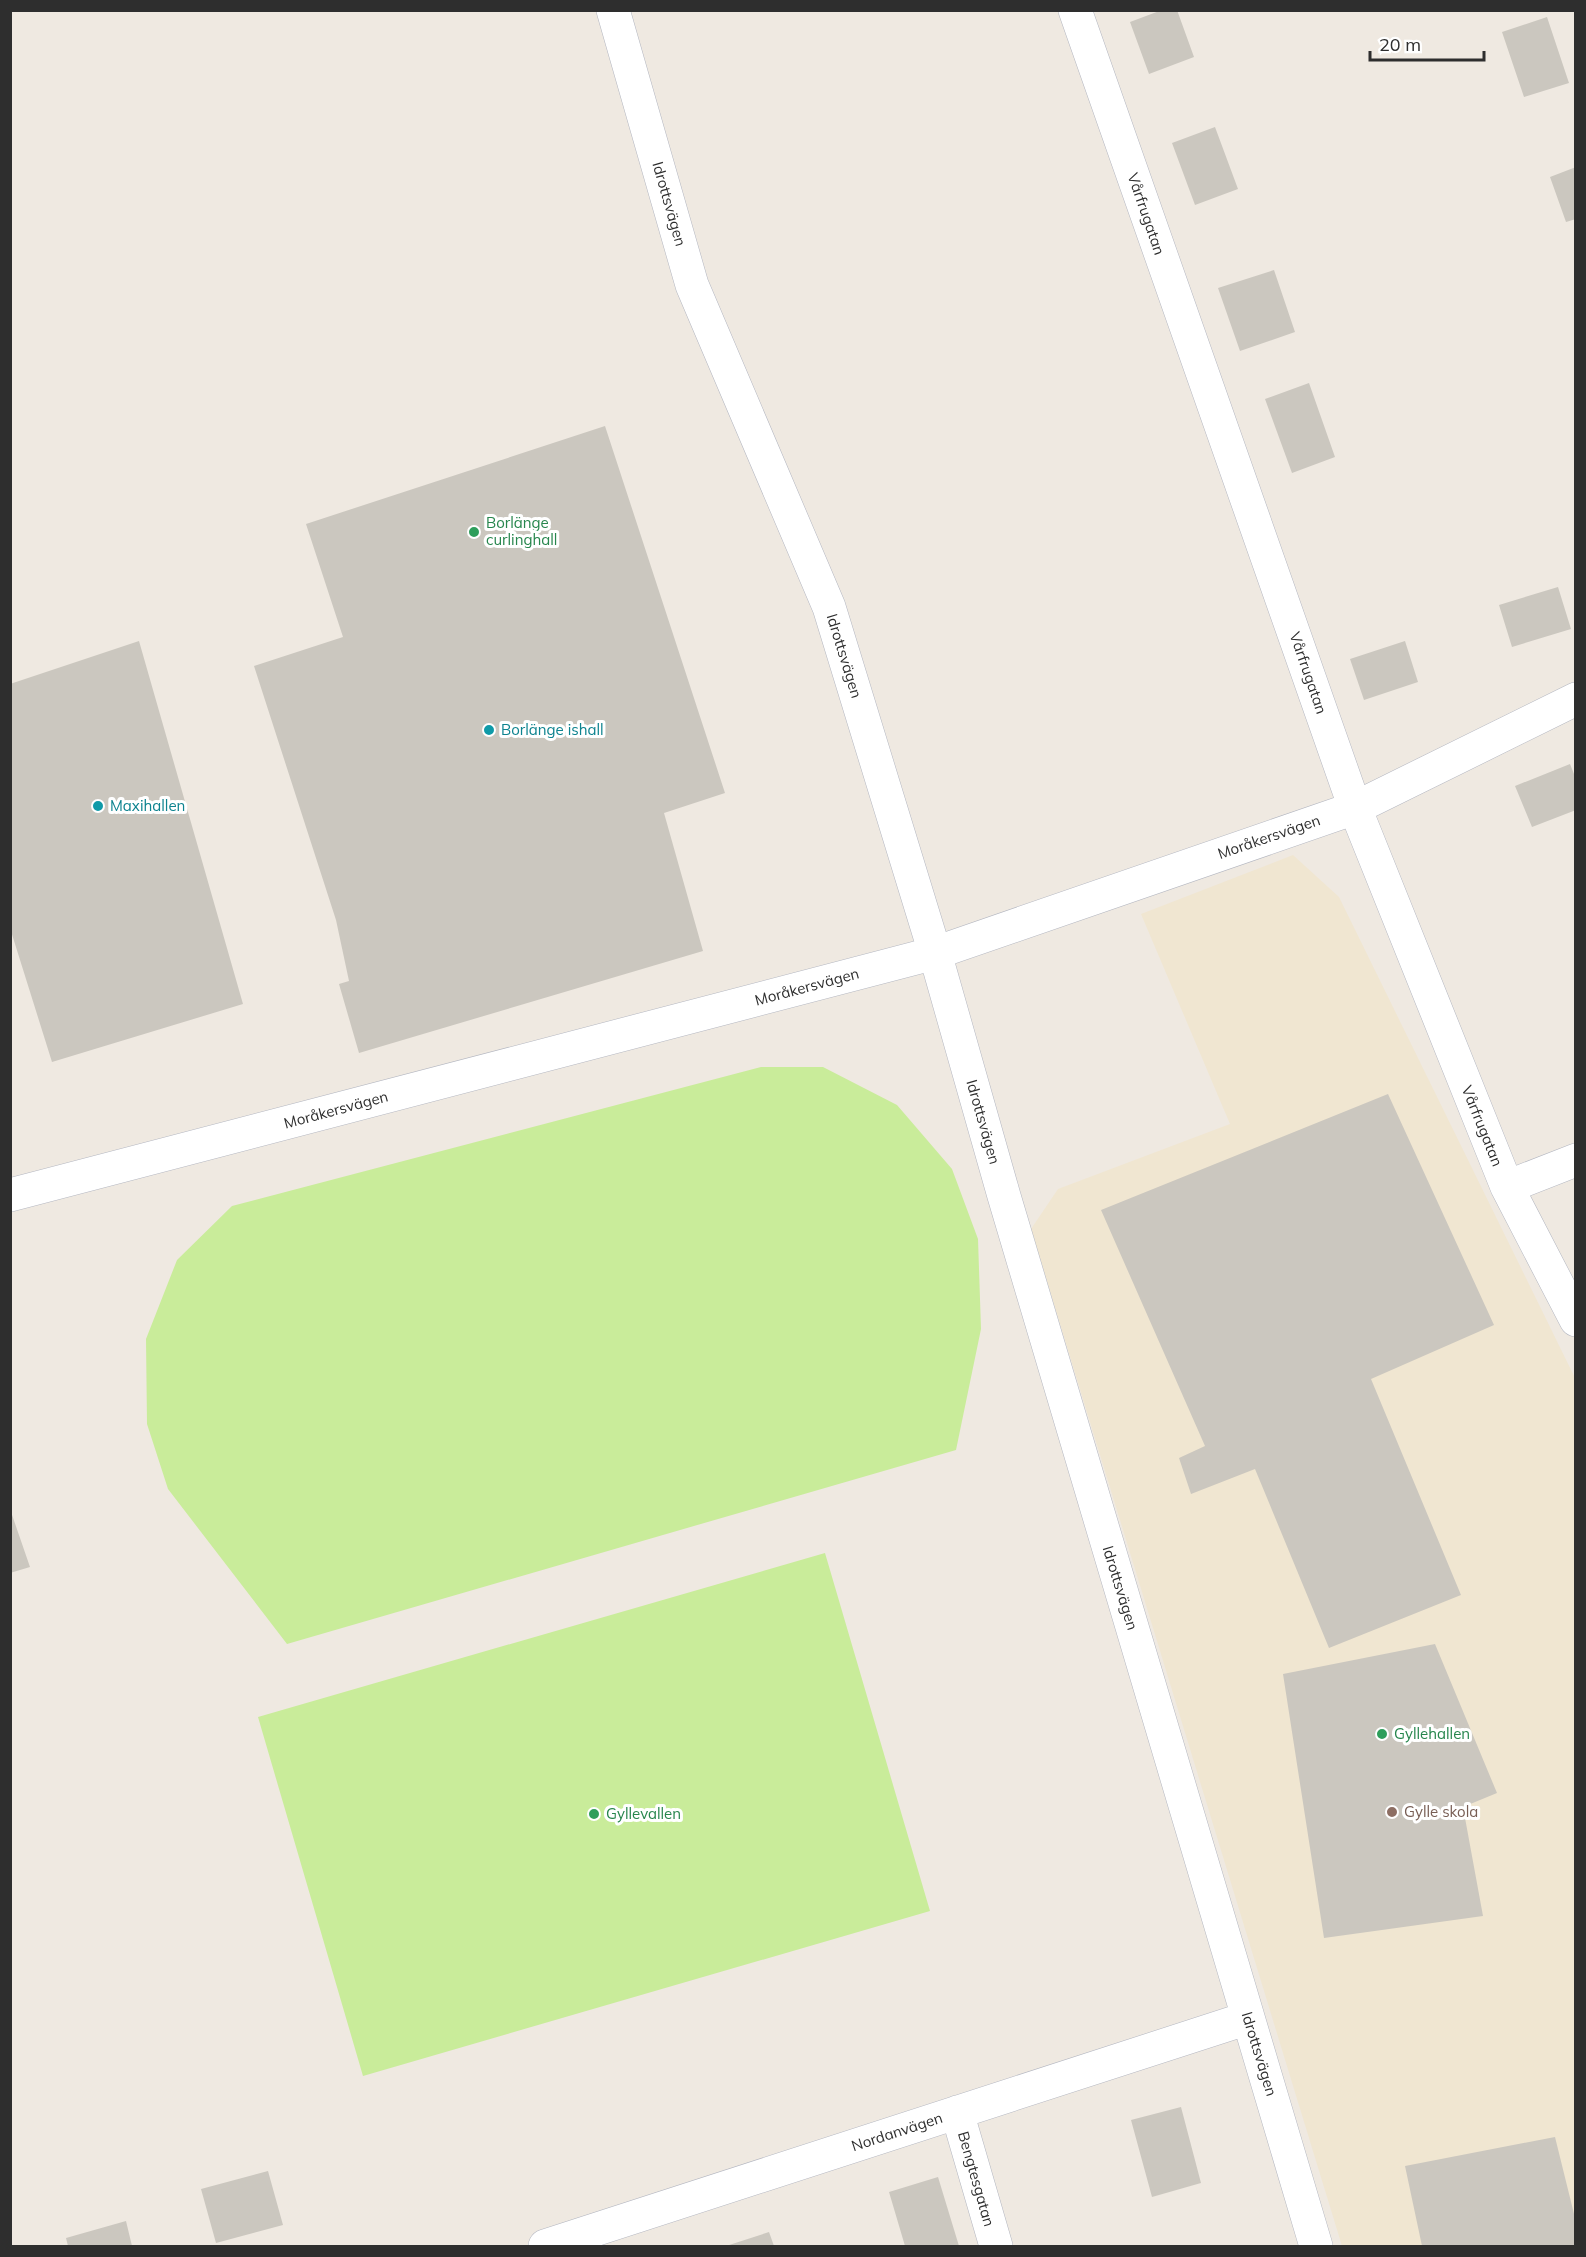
<svg xmlns="http://www.w3.org/2000/svg" width="1586" height="2257" font-family="Mulish,sans-serif">
  <style>
    .education { fill: #f0e6d1 }
    .pitch { fill: #c9ec9a }
    .building { fill: #cbc7bf }
    .lines { fill: none; stroke-linecap: round; stroke-linejoin: round }
    .minor-casing { stroke: #b4b7c1; stroke-width: 34 }
    .minor { stroke: #fff; stroke-width: 33 }
    .leisure-dot { fill: #2e9e5b; stroke: #fff; stroke-width: 2 }
    .culture-dot { fill: #0f9aa8; stroke: #fff; stroke-width: 2 }
    .education-dot { fill: #8d6e63; stroke: #fff; stroke-width: 2 }
    .labels { text-anchor: middle; stroke-width: 6; stroke-linejoin: round; paint-order: stroke }
    .street-label { font-size: 15px; fill: #2e2e2e; stroke: #fff }
    .leisure-label { font-size: 15px; fill: #27864d; stroke: #fff; text-anchor: start }
    .culture-label { font-size: 15px; fill: #0d838f; stroke: #fff; text-anchor: start }
    .education-label { font-size: 15px; fill: #785e54; stroke: #fff; text-anchor: start }
  </style>
  <rect width="100%" height="100%" fill="#efe9e1"/>
  <path class="education" d="M1293,855L1339,897L1575,1378V2246H1342L1031,1229L1058,1189L1230,1124L1141,914Z"/>
  <path class="pitch" d="M761,1067H823L897,1105L952,1169L978,1239L981,1329L956,1450L287,1644L168,1489L147,1424L146,1339L177,1260L232,1206Z
    M825,1553L930,1911L363,2076L258,1717Z"/>
  <path class="building" d="M1162,10H1177L1194,57L1149,74L1130,22Z
    M1547,17L1569,83L1524,97L1502,32Z
    M1215,127L1238,189L1195,205L1172,143Z
    M1576,167V219L1566,222L1550,177Z
    M1274,270L1295,332L1240,351L1218,288Z
    M1309,383L1335,457L1292,473L1265,399Z
    M605,426L725,793L664,813L703,951L359,1053L339,984L349,981L336,920L254,666L343,637L306,524Z
    M1558,587L1571,629L1512,647L1499,605Z
    M139,641L243,1004L52,1062L10,928V684Z
    M1405,641L1418,682L1364,700L1350,659Z
    M1570,764L1576,779V810L1532,827L1515,786Z
    M1388,1094L1494,1325L1371,1379L1461,1595L1329,1648L1255,1469L1191,1494L1179,1458L1205,1446L1101,1210Z
    M10,1509L30,1567L10,1573Z
    M1435,1644L1497,1793L1463,1807L1483,1916L1324,1938L1283,1674Z
    M1181,2107L1201,2183L1152,2197L1131,2120Z
    M1555,2137L1576,2222V2246H1422L1405,2166Z
    M268,2171L283,2225L216,2243L201,2189Z
    M938,2177L959,2246H905L889,2192Z
    M126,2221L132,2246H68L66,2238Z
    M769,2232L774,2246H726Z"/>
  <g class="lines">
    <defs>
      <path id="minor" d="M613,10L692,285L829,607L935,953L1004,1196L1316,2246
        M1075,10L1355,808L1507,1187L1576,1320
        M1507,1187L1576,1160
        M10,1195L935,953L1355,808L1576,699
        M957,2112L996,2246
        M545,2246L1248,2018"/>
    </defs>
    <use href="#minor" class="minor-casing"/>
    <use href="#minor" class="minor"/>
  </g>
  <g class="leisure-dot">
    <circle cx="474" cy="532" r="6"/>
    <circle cx="1382" cy="1734" r="6"/>
    <circle cx="594" cy="1814" r="6"/>
  </g>
  <g class="culture-dot">
    <circle cx="489" cy="730" r="6"/>
    <circle cx="98" cy="806" r="6"/>
  </g>
  <circle class="education-dot" cx="1392" cy="1812" r="6"/>
  <g class="labels">
    <g class="street-label">
      <text transform="translate(669 204) rotate(74)" y="5">Idrottsvägen</text>
      <text transform="translate(1146 214) rotate(71)" y="5">Vårfrugatan</text>
      <text transform="translate(844 656) rotate(73)" y="5">Idrottsvägen</text>
      <text transform="translate(1308 673) rotate(71)" y="5">Vårfrugatan</text>
      <text transform="translate(1269 837) rotate(-19)" y="5">Moråkersvägen</text>
      <text transform="translate(807 987) rotate(-15)" y="5">Moråkersvägen</text>
      <text transform="translate(336 1110) rotate(-15)" y="5">Moråkersvägen</text>
      <text transform="translate(983 1122) rotate(74)" y="5">Idrottsvägen</text>
      <text transform="translate(1482 1126) rotate(68)" y="5">Vårfrugatan</text>
      <text transform="translate(1120 1588) rotate(73)" y="5">Idrottsvägen</text>
      <text transform="translate(1259 2054) rotate(73)" y="5">Idrottsvägen</text>
      <text transform="translate(897 2132) rotate(-18)" y="5">Nordanvägen</text>
      <text transform="translate(976 2179) rotate(74)" y="5">Bengtesgatan</text>
    </g>
    <g class="leisure-label">
      <text x="486" y="528">Borlänge<tspan x="486" dy="17">curlinghall</tspan></text>
      <text x="1394" y="1739">Gyllehallen</text>
      <text x="606" y="1819">Gyllevallen</text>
    </g>
    <g class="culture-label">
      <text x="501" y="735">Borlänge ishall</text>
      <text x="110" y="811">Maxihallen</text>
    </g>
    <g class="education-label">
      <text x="1404" y="1817">Gylle skola</text>
    </g>
  </g>
  <rect width="1586" height="2257" fill="none" stroke="#2e2e2e" stroke-width="24"/>
  <path d="M1370 51v9h114v-9" fill="none" stroke="#2e2e2e" stroke-width="3"/>
  <text x="1379" y="51" font-size="18" fill="#2e2e2e" stroke="#ffffff" stroke-width="4.5" paint-order="stroke">20 m</text>
</svg>
